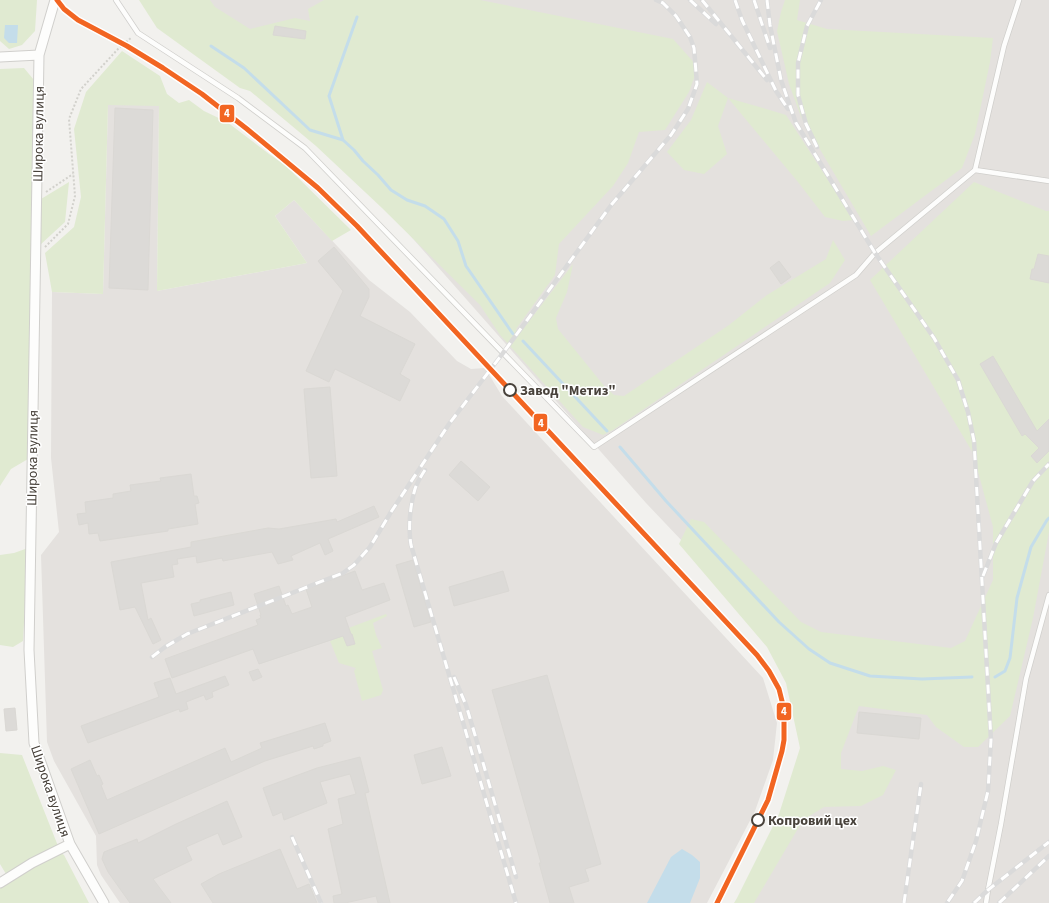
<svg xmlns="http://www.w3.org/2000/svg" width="1049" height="903" font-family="'Source Sans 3',sans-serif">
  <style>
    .industrial { fill: #e4e1de }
    .green { fill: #e0ead1 }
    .water { fill: #c4ddea }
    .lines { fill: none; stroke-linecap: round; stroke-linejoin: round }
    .stream { stroke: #c4ddea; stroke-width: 3 }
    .building { fill: #dcdad7; stroke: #dad8d4 }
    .lane-casing { stroke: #d0cfcc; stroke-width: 6 }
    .street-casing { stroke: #d0cfcc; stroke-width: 11 }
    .path { stroke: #d2d1cc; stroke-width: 2; stroke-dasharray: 2 2; stroke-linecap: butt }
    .lane { stroke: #fdfdfc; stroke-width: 4.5 }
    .street { stroke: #fdfdfc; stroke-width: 9 }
    .rail-casing { stroke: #dadada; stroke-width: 4.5 }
    .rail { stroke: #fff; stroke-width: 3; stroke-dasharray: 9; stroke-linecap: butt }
    .tram-1-casing { stroke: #fff; stroke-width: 8 }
    .tram-1 { stroke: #f26522; stroke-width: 5 }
    .stop-dot { fill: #fff; stroke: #48423b; stroke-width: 2 }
    .labels { text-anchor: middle; stroke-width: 3; stroke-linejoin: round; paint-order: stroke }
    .street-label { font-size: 14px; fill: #48423b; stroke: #fff }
    .stop-label { font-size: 14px; font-weight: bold; fill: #48423b; stroke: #fff; text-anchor: start }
    .line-badge { stroke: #fff; stroke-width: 1.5 }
    .badge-label { font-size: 11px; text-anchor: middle; font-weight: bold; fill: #fff }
  </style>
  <rect width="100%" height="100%" fill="#f2f1ee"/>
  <path class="industrial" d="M185,0H351L317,69Z
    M383,0H1049V903H747L825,745L814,680L646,503L318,131Z
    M108,105H159L157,291L307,263L275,216L294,200L369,280L410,312L457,361L471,369L485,368L502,396L763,678L777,723L773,760L755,811L707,903H120L101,875L97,865L96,836L54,761L47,742L41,555L59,532L51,458L52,292L103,294Z"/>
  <path class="green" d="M0,0H37L35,31L22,45L9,49L0,41Z
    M139,0H210L215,7L250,29L295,18L310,21L308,9L324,0H480L673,39L698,67L689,92L665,130L639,132L628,163L613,186L559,244L555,275L516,329L520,333L573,264L567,292L556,318L558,329L605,387L614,395L624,396L729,325L767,295L826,259L833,240L845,260L830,283L613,430L603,435L583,427L500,335L480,305L382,208L316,146L250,91L240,88L157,28Z
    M785,0H800L797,20L827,29L993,38L990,62L975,134L962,168L871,236L801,117L789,84L777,31L781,12Z
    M122,51L160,76L167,94L179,103L189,100L204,111L227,122L269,154L285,165L351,230L332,241L294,200L275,216L307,263L157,291L159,106L108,105L103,294L52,292L49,275L45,253L74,227L81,197L74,129L86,92Z
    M24,68L34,80L28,459L11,469L0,486V69Z
    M707,82L728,98L763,108L786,115L854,220L843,221L825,217L798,182L728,98L718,126L727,154L704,174L684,170L667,152L691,120Z
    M69,182L65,222L40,245L41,199Z
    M974,182L1046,211H1049V532L1033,618L1010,716L978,747H964L936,727L927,715L859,706L841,753V769L862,771L883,766L896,770L883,795L861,806L824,807L803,820L754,903H734L737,898L779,814L800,748L786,683L767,647L679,544L691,519L704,522L801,622L821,632L951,648L965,641L993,580V527L973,453L870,280Z
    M28,548L23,641L13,647L0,645V555L14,553Z
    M386,614L387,616L373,623L376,635L382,648L372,651L383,690L381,695L362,701L354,671L356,668L339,663L330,641L337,638L335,633Z
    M0,753L22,755L58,846L6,874L0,864Z
    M58,851L64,855L89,903H0V886Z"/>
  <path class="water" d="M5,25H18L17,43H9L4,38Z
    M682,849L692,855L700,862V878L690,903H647L671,857Z"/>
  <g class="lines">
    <path class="stream" d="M357,17L329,96L343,140L354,150L363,161L378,175L391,190L407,200L425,206L444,219L458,241L466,266L513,334
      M211,46L244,68L310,130L343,140
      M523,341L607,431
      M620,447L666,501L779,622L809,649L830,663L870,676L922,679L972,677
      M995,677L1005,671L1010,658L1017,598L1031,547L1047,520L1049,518"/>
  </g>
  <path class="building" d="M275,26L306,31L305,39L273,35Z
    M115,108L153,110L148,290L109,288Z
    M334,247L369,289V297L360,316L415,344L400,374L410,380L400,401L335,369L329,382L306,371L343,291L318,261Z
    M1038,254L1049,256V283L1030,279L1032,269H1034Z
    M779,261L791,277L781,284L770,268Z
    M993,356L1037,431L1049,419V451L1037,463L1031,456L1039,448L1025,434L1022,436L980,364Z
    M330,387L337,476L311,478L304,389Z
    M461,461L490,487L478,501L449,475Z
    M191,474L194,496H197L199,503L195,504L198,524L168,529V531L100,541L98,533L89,534L88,523L79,525L77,514L86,513L85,502L113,498V494L131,491L130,485L161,481L160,478Z
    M374,506L379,517L328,539L333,551L325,555L320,543L291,556L293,560L278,564L272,552L223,561L222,558L197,563L196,556L177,559L178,564L172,565L174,577L141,583L148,620L151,618L161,640L153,644L135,607L120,610L111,562L191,547V542L268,528L279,529L336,519L337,522Z
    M413,560L431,622L414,627L396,565Z
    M355,571L362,590L384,583L390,600L345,617L351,634H352L355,644L347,646L343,636L259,664L253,649L172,678L165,659L258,625L256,620L261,618L260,615H261L254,594L279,586L286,606L288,605L292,614L312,607L306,589Z
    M503,571L509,591L454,606L449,587Z
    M231,592L234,605L194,616L191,604L200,602V600Z
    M258,669L262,677L253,681L249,672Z
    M547,675L601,864L585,869L589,881L569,887L574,903H550L539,863H541L492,690Z
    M225,676L229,685L212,692L213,697L206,700L204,695L186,702L188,709L180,712L179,709L88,743L81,726L159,697L154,683L170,678L176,694Z
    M15,708L17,730L6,731L4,709Z
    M859,712L921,718L919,739L857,733Z
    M325,723L331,741L323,744V746L314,749L313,746L265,761L99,834L71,769L90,760L97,776L99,775L103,784L101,785L107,800L225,748L231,762L262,748L260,743Z
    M442,747L451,776L422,784L414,755Z
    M360,757L369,792L365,793L390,903H378L376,896L345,903H334L333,896L342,894L328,829L343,824L338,799L356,794L350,774L320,782L327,803L284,820L282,812L273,816L263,788L317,768Z
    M227,801L242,837L223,845L218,833L186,847L192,860L153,879L171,903H130L108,872L102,859L104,852L137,839L138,843L176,824Z
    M280,849L297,889L309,884L317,903H213L201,884L219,874Z"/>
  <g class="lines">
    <defs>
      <path id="lane" d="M116,0L138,33L238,98L305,148L594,447L856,275L875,253L975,170L1049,181
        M975,170L1004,46L1019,0
        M986,903L988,890L1001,824L1026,679L1049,595"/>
      <path id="street" d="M55,0L39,55L29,650L34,743L70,844L104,903
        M0,57L39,55
        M0,883L32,863L70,844"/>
    </defs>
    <use href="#lane" class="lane-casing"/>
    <use href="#street" class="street-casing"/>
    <path class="path" d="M46,192L73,174
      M45,247L68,224L75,196L69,119L81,89L118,49L132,37"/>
    <use href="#lane" class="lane"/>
    <use href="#street" class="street"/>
    <defs>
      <path id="rail" d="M690,0L716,24
        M702,0L767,80
        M735,0L742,20L776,91L788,109
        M754,0L770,48
        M767,0L770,25L781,80L796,123L875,253L934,338L958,380L968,412L974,441L991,740L988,791L976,841L962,881L947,903
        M817,147L806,124L798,95V63L807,26L821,0
        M425,470C421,476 417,483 415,489C410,506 408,528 411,545L516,903
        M983,576L996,543L1033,481L1049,464
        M152,657L165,647L187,634L343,573L354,565L370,547L391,512L449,424L503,353L612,204L671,135L688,109L697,84L694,48L690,37L676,16L663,3L656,0
        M454,677L466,705L475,735L516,877
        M292,837L321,903
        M904,903L921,784
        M974,903L988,890L1049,842
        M999,903L1049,856"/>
    </defs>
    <use href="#rail" class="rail-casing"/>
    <use href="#rail" class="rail"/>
    <defs>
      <path id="tram-1" d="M57,0L64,9L78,20L127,46L163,68L202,94L247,129L318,188L357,226L757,655L769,671L779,689L784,709V740L782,751L768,800L717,903"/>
    </defs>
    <use href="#tram-1" class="tram-1-casing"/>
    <use href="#tram-1" class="tram-1"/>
  </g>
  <g class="stop-dot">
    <circle cx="510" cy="390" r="6"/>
    <circle cx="758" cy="820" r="6"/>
  </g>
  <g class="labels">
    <g class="street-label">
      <text transform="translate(38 134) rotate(-89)" y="5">Широка вулиця</text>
      <text transform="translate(32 458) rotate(-89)" y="5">Широка вулиця</text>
      <text transform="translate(51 791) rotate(71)" y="5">Широка вулиця</text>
    </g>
    <g class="stop-label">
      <text x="520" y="395">Завод "Метиз"</text>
      <text x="768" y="825">Копровий цех</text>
    </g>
  </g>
  <g class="line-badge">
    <rect x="219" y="104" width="16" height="19" rx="4" fill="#f26522"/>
    <rect x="533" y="413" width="15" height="19" rx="4" fill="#f26522"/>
    <rect x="776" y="702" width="16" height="19" rx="4" fill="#f26522"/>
  </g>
  <g class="badge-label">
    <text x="227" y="117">4</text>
    <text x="541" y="427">4</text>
    <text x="784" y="715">4</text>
  </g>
</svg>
